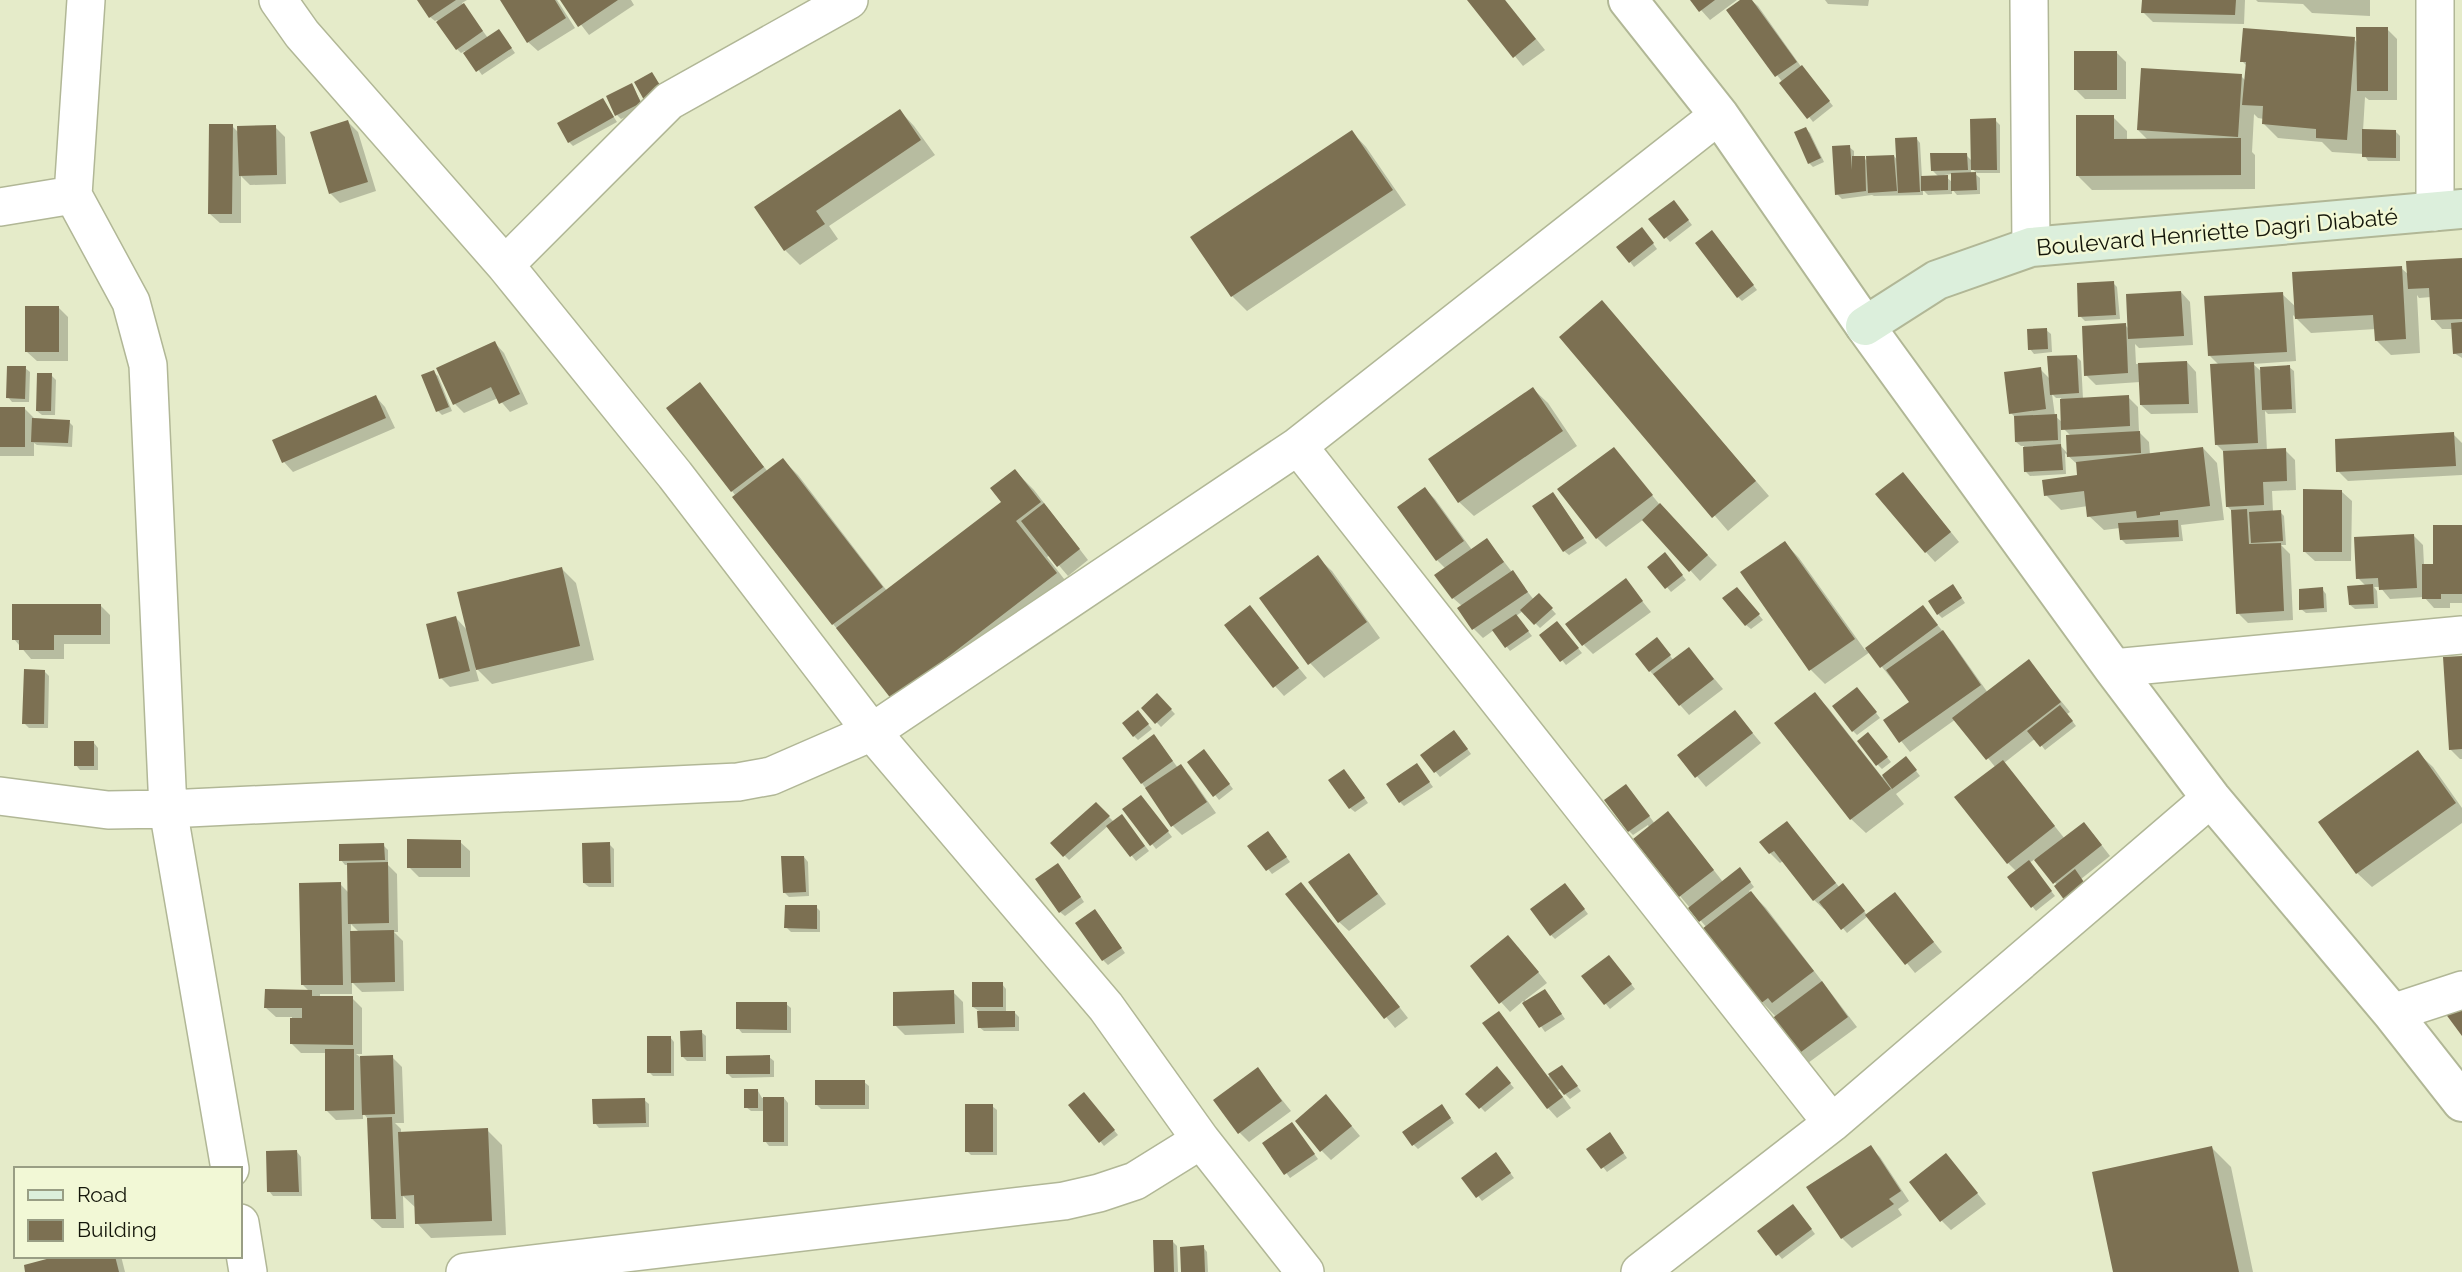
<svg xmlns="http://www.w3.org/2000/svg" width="2462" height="1272" font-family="Raleway,sans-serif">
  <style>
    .shadow { fill: #0003; fill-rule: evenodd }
    .building { fill: #7c7052 }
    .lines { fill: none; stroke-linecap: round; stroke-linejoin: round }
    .minor-casing { stroke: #b1b796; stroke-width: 40 }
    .tertiary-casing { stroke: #b1b796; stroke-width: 42 }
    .secondary-casing { stroke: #b1b796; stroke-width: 42 }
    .minor { stroke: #fff; stroke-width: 37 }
    .tertiary { stroke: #fff; stroke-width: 38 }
    .secondary { stroke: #dcefdc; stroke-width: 38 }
    .labels { text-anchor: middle; stroke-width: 5; stroke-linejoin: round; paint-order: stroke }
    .street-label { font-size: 23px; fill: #14160a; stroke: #f2f8d6 }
  </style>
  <rect width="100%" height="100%" fill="#e5ebc9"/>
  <path class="shadow" d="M419,0H467L462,3L488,38L503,36L515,53L482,75L465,51L461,53L457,49L437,20L435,21L430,17Z
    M505,0H557L575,28L538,51L528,42Z
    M562,0H631L634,5L589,35Z
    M1469,0H1505L1545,50L1523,66Z
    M1692,0H1737L1710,20Z
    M1743,0H1751L1758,6L1802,68L1833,106L1813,122L1728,11Z
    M1825,0H1869L1868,6L1828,4Z
    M2143,0H2245L2244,24L2153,22L2143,12Z
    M2256,0H2370V16L2312,13L2303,4L2258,2Z
    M2387,29L2397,39V100H2369L2365,97L2363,131L2396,132L2400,136V161H2368L2364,154L2332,152L2322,142L2278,138L2264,124V119L2258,118L2254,114L2252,152L2255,155V189L2092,190L2078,176L2113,117L2127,131V141H2149L2138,130L2241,76L2246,81L2247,66L2242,61L2354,39L2358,44Z
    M2116,52L2126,62V99H2085L2075,89Z
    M631,85L645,108L621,119L617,115Z
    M603,100L617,122L573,146L569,142Z
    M900,111L914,126L935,155L829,226L838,239L800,265L785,250L756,208Z
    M1995,120L2000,125V173H1977L1971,168V174H1975L1980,178V194L1957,195L1952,189V194L1928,195L1923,190V195L1874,196L1872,195L1842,199L1837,194L1849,147L1854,151V158H1864L1868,162L1894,156L1898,161L1916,138L1920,143L1922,178L1939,177L1932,170L1966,155L1972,161ZM1952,174L1953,183L1944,175Z
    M348,122L358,132L376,191L340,203L330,193Z
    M232,126L239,133L275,127L285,137L286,184L250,185L241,176V223H220L210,214Z
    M1806,129L1810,133L1824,162L1813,167L1809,163Z
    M1352,132L1366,147L1406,205L1247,311L1232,296Z
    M1678,207L1692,225L1670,242L1651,220Z
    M1646,234L1657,249L1634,267L1619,247Z
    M1716,237L1757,290L1742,301L1738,297Z
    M2462,260V358L2454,353L2453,329H2442L2433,319L2431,297L2419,298L2417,295L2420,353L2391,355L2376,340V329L2311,333L2293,315L2296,361L2253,364L2262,372L2289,367L2294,371L2296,413L2268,414L2265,411L2267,451L2285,450L2295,460L2296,490L2272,491L2273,512H2280L2284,516L2286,545H2281L2290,554L2293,620L2248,623L2238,613L2233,512L2227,506L2224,452L2216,444L2220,366L2210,356L2282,294L2296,307L2401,268L2409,275Z
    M2113,283L2117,287L2120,319L2085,321L2080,316Z
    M2181,292L2190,302L2193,345L2139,348L2135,344L2136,364L2187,362L2196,372L2198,413L2151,414L2141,405L2140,382L2096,385L2086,375L2125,325L2129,329Z
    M1602,303L1769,496L1728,531L1561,337Z
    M58,307L68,317V361H37L27,352Z
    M2046,330L2051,334L2052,352L2034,354L2030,349Z
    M495,343L504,353L528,404L510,412L498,398L464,413L455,404Z
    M2076,356L2081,361L2083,399L2128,397L2138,407L2139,432L2149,442L2150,455L2203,448L2217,463L2224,520L2181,525L2183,541L2126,544L2121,539L2120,528L2104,530L2089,516L2088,506L2061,510L2046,495L2079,476L2078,465L2065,453L2066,474L2030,476L2026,472L2024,446H2021L2016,442L2015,417L2011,413L2040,369L2051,380ZM2052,394L2056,398H2061L2063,423L2055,416ZM2061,426L2071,436L2068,454L2059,444H2061Z
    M25,368L30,372L29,402H12L8,397Z
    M433,372L438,376L452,411L442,415L438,411Z
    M51,375L56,380L55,415H42L37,411Z
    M700,385L768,472L783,460L798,475L887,591L1003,502L1015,471L1034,490L1088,560L1068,576L1050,555L1047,557L1075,593L912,718L833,624L732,491Z
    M1533,389L1548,403L1577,446L1474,516L1459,502Z
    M376,397L385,407L395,428L293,472L284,462Z
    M24,408L34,418L69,422L73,426L72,447L37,445L34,443V456H0V409Z
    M2453,434L2462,443V475L2348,481L2338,471Z
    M1614,449L1660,505L1717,565L1700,581L1644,519L1606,547L1597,538Z
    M1912,484L1959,542L1935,562L1926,552Z
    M1425,489L1435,499L1472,550L1487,540L1534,600L1539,595L1556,614L1540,628L1523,611L1516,616L1532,636L1510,651L1494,630L1483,638L1473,628L1462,606L1453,598L1446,569L1437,560Z
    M2342,492L2352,501L2351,561H2315L2305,552Z
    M1557,498L1587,543L1569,555L1564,551Z
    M2462,527V603H2450V608H2434L2424,597L2390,599L2380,587H2374L2377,591L2378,608L2355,609L2350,605L2367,587L2358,578L2413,535L2423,545L2424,565H2435Z
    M1785,543L1799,558L1865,650L1923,608L1952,642L1988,693L2029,662L2070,712L2067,714L2076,726L2045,750L2036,738L2004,763L2065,839L2093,834L2110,856L2081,879L2057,885L2035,859L2029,863L2055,896L2036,911L2032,906L2017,872L2008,863L1996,768L1956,719L1910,752L1885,721L1911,703L1870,652L1825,684L1811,670Z
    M1317,557L1332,571L1380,638L1324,678L1310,663Z
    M1669,559L1686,580L1671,592L1650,567Z
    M562,569L576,583L594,660L492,684L475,667L479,681L450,687L441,678L456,618L468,631Z
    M1626,581L1651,612L1593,654L1584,645Z
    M2322,589L2326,594L2327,612L2306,613L2301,609Z
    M1957,591L1965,603L1942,618L1938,614Z
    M1741,593L1763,620L1751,629L1746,625Z
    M100,605L110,615V644H64V659H31L14,639Z
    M1250,608L1307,678L1284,696L1275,686Z
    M1561,628L1582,653L1566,665L1562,660Z
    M1661,644L1674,661L1689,649L1723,689L1689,715L1650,671Z
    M2462,658V759H2460L2450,749Z
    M45,672L49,676L48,728H29L24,723Z
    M1815,694L1829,709L1882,777L1906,758L1920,776L1896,794L1904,804L1866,833L1851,819Z
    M1861,694L1880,718L1857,735L1853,731Z
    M1157,695L1175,714L1161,727L1143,708Z
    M1735,712L1761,743L1706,787L1679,755Z
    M1142,717L1152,729L1138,740L1134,736Z
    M1459,737L1471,754L1440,777L1422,755Z
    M1872,739L1891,762L1882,769L1877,764Z
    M1158,741L1178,768L1180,766L1190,776L1216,813L1182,835L1172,825L1124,758Z
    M94,743L98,748V770H80L76,765Z
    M2418,753L2433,767L2462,808V823L2372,887L2357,873Z
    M1208,756L1233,789L1219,800L1189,762Z
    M1417,765L1433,787L1404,806L1400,802Z
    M1348,775L1368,803L1355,812L1350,808Z
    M1631,791L1655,824L1677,823L1723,882L1744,874L1754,887L1749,891L1766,908L1857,1027L1808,1063L1798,1054L1776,1017L1762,1002L1707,928L1680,896L1648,825L1633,835L1629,831Z
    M1145,801L1172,837L1156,849L1124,809Z
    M1096,804L1114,822L1126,821L1149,851L1136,861L1108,826L1069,860L1052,843Z
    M1787,823L1840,888L1847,889L1867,915L1895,894L1942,952L1915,973L1868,916L1847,933L1826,908L1824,909L1814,900L1783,861L1780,863L1770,853Z
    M1272,837L1290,862L1272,874L1250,846Z
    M460,842L470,851V877H419L409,867Z
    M609,844L614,849V887H589L584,883Z
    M383,845L388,850V865L397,874L398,932H394L403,941L404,991L362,992L352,982V994H320V998H352L362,1008V1054H356L360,1057H392L402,1067L404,1123H395L401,1129V1134L487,1130L502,1145L506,1235L431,1238L417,1223L416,1208L403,1196L404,1228H382L372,1219L369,1120L363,1113V1119L336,1120L326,1110V1053H301L291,1043L292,1017H276L266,1008L309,991L303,985L340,884L349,893V865H345L341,860ZM351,924L360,933H351Z
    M1349,855L1386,904L1349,931L1339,922Z
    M804,857L808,862L809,896L789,897L784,892Z
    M1062,869L1084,902L1065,916L1060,912Z
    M1569,889L1588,914L1555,939L1551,935Z
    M1310,893L1408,1018L1395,1028L1287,894Z
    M816,907L820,911V932H791L786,927Z
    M1099,915L1125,953L1108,965L1103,960Z
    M1518,947L1547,983L1525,1000L1526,1003L1549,995L1565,1019L1545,1032L1523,1001L1510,1012L1501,1002Z
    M1613,961L1635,989L1610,1009L1584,977Z
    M1002,984L1006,989V1013H1015L1019,1017V1031H984L979,1027V1011L973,1007Z
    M953,992L963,1002L964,1033L905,1035L895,1025Z
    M786,1004L791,1008V1033H742L738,1028Z
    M1498,1013L1548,1077L1562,1067L1581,1091L1570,1099L1560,1089L1558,1090L1571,1108L1557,1118L1548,1108Z
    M701,1032L706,1036V1061H687L683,1057Z
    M670,1037L674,1042V1076H653L649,1072Z
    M769,1057L774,1061V1077L732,1078L728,1074Z
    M1257,1069L1291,1111L1249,1142L1239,1132Z
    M1501,1073L1514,1088L1485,1112L1468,1094Z
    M864,1082L869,1086V1109H821L816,1104Z
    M758,1091L762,1098H784L788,1103V1146H769L765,1141V1111H751L746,1107Z
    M1088,1099L1118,1135L1104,1146L1100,1141Z
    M644,1100L649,1104V1127L599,1128L595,1123Z
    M992,1106L997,1110V1155H971L967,1151Z
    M1335,1106L1360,1136L1331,1160L1321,1150Z
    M1446,1111L1454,1123L1418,1149L1413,1144Z
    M1296,1129L1318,1159L1290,1178L1264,1143Z
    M1614,1139L1627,1158L1607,1172L1589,1149Z
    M1870,1147L1880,1157L1909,1201L1898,1209L1902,1215L1852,1248L1842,1238L1809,1188Z
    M2212,1148L2231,1167L2253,1272H2115Z
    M297,1152L301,1157L302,1196H273L269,1191Z
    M1946,1155L1986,1204L1951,1230L1942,1221Z
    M1500,1159L1514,1178L1482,1201L1464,1178Z
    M1797,1210L1815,1234L1782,1259L1759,1232Z
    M1173,1242L1177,1246L1178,1272H1155Z
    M1203,1247L1207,1252L1208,1272H1183Z
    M65,1256H121L125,1272H27Z"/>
  <path class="building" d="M417,0H456L429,18Z
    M500,0H555L566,18L527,43Z
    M560,0H618L578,27Z
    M1467,0H1505L1536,39L1513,58Z
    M1690,0H1715L1699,12Z
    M1740,0H1752L1797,62L1775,77L1726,10Z
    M2142,0H2236L2235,15L2141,13Z
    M464,3L483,31L456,50L436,22Z
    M2356,27H2388V91H2357Z
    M2243,28L2355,37L2347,140L2316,138V129L2262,124L2263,106L2242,105L2246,62H2240Z
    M499,29L512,48L476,72L463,53Z
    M2074,51H2117V90H2074Z
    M1802,65L1830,101L1807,119L1779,83Z
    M2141,68L2242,74L2238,137L2137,130Z
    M652,72L663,90L644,100L634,82Z
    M632,83L641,103L615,116L606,96Z
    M603,98L614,117L568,143L557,123Z
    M900,109L921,140L816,211L825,224L784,251L754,207Z
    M2076,115H2114V139L2241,138V175L2076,176Z
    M1996,118L1997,170H1971L1970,119Z
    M348,120L368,182L329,194L310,132Z
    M209,124H233L232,214H208Z
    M276,125L277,175L239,176L237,126Z
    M1806,127L1821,158L1808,164L1794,132Z
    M2362,129L2396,130V158L2362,157Z
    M1352,130L1393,190L1231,297L1190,237Z
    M1917,137L1920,192L1898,193L1895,138Z
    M1850,145L1852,170V156H1865L1866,191L1835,195L1832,146Z
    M1930,153H1967L1968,170L1931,171Z
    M1894,155L1897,191L1868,193L1866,156Z
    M1976,172L1977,190L1951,191V173Z
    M1948,175V190L1921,191V176Z
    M1674,200L1689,220L1664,239L1648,219Z
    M1642,227L1654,243L1629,263L1616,247Z
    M1712,230L1754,285L1737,298L1695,243Z
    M2462,258V319L2431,320L2429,288L2408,289L2406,261Z
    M2402,266L2406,339L2375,341L2373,315L2295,319L2292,272Z
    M2114,281L2116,315L2078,317L2077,283Z
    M2181,291L2184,336L2128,339L2126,294Z
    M2283,292L2287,352L2208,356L2204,296Z
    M1602,300L1756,481L1712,518L1559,337Z
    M25,306H59V352H25Z
    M2462,322V353L2453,354L2451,323Z
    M2126,323L2128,373L2084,376L2082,326Z
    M2047,328L2048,349L2028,350L2027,329Z
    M495,341L520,394L499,404L491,387L453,405L436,368Z
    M2077,355L2079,393L2050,395L2047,356Z
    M2187,361L2189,404L2140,405L2138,363Z
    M2254,362L2258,443L2215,445L2210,364Z
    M2290,365L2292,409L2262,410L2260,367Z
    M7,366H26L25,399L6,398Z
    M2041,367L2046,409L2009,414L2004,372Z
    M434,370L449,407L436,412L421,375Z
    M37,373H52L51,411H36Z
    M700,382L764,467L731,492L666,408Z
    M1533,387L1563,431L1458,503L1428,459Z
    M376,395L386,418L282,463L272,440Z
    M2129,395L2130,426L2061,430L2060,399Z
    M0,407H25V447H0Z
    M2057,414L2058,440L2015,442L2014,416Z
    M32,418L70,420L68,443L31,442Z
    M2140,431L2141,453L2067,457L2066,435Z
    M2454,432L2456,466L2336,472L2335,439Z
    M2061,444L2063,470L2024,472L2023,447Z
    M1614,447L1653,495L1596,539L1557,489Z
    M2203,447L2210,506L2160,512V515L2137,518L2136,511L2087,517L2084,491L2044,496L2042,480L2077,475L2076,462Z
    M2286,448L2287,481L2263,482L2264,505L2226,507L2223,451Z
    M783,458L883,587L832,625L732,497Z
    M1015,469L1041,502L1016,521L1057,573L892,700L836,628L1001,502L990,488Z
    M1903,472L1951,532L1925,553L1875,494Z
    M1425,487L1464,541L1436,561L1397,507Z
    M2303,489L2342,490V552H2303Z
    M1553,492L1584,538L1563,552L1532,506Z
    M1044,503L1080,549L1057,567L1021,521Z
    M1660,503L1708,555L1689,572L1642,520Z
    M2247,509L2249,544L2281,543L2284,611L2236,614L2231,510Z
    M2281,510L2283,541L2251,543L2249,512Z
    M2178,520L2179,537L2120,540L2118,523Z
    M2433,525H2462V594H2441V599H2422V564H2433Z
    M2414,534L2417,588L2379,590L2378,578L2356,579L2354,537Z
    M1487,538L1504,562L1452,599L1434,575Z
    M1785,541L1855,639L1809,671L1740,572Z
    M1665,552L1683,575L1665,589L1647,567Z
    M1318,555L1367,622L1308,665L1259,598Z
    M562,567L580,646L476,670L457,592Z
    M1513,570L1528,592L1472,630L1457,608Z
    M1626,578L1643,601L1582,646L1565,624Z
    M1953,584L1962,598L1937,615L1928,601Z
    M2373,584L2374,604L2349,605L2347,586Z
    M1737,587L1760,614L1745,626L1722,598Z
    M2323,587L2324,608L2299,610V589Z
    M1539,593L1553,608L1534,625L1520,610Z
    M12,604H101V635H54V650H19V640H12Z
    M1250,605L1299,668L1273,688L1224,625Z
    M1923,605L1938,625L1880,668L1865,648Z
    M1516,614L1529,631L1505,648L1492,630Z
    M456,616L470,671L439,679L426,624Z
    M1557,621L1579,648L1560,662L1539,635Z
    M1943,630L1981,685L1899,743L1883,720L1909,702L1886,670Z
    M1657,637L1671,655L1649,672L1635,654Z
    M1689,647L1714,679L1679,706L1653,674Z
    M2462,656V749L2449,750L2443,657Z
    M2029,659L2061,702L1986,760L1952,718Z
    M24,669L45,670L44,724H22Z
    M1857,687L1877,712L1852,732L1832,706Z
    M1815,692L1891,789L1850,820L1774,723Z
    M1157,693L1172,709L1155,724L1141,708Z
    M2060,705L2073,721L2040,747L2027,731Z
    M1138,710L1149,724L1133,737L1122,723Z
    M1735,710L1753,733L1695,778L1677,755Z
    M1454,730L1468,749L1434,773L1420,755Z
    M1868,732L1888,757L1876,766L1857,741Z
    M1154,734L1173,761L1141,784L1122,758Z
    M74,741H94V766H74Z
    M1204,749L1230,784L1213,797L1187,762Z
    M2418,750L2456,803L2356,874L2318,822Z
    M1906,756L1917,770L1892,789L1882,775Z
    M2003,760L2055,826L2007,864L1954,797Z
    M1417,763L1430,782L1399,803L1386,784Z
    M1181,764L1207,802L1171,827L1145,788Z
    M1344,769L1365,798L1349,809L1328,780Z
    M1626,784L1650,816L1628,832L1604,800Z
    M1141,795L1169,831L1150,846L1122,809Z
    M1096,802L1110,816L1063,857L1050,843Z
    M1668,811L1714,870L1679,897L1633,839Z
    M1122,814L1145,846L1130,857L1106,826Z
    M1787,821L1836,883L1813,901L1774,851L1769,854L1759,842Z
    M2084,822L2102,845L2053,884L2034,860Z
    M1268,831L1287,857L1266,871L1247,846Z
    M407,839L461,840V868H407Z
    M610,842L611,883H583L582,843Z
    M384,843L385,860L339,861V844Z
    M1349,853L1378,894L1338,923L1308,882Z
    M781,856H804L806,892L783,893Z
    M2029,860L2052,891L2031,908L2007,877Z
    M388,862L389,923L348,924L347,863Z
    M1058,863L1081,897L1059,913L1035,879Z
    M1740,867L1751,882L1699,922L1688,908Z
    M2075,869L2086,885L2065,901L2054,886Z
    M341,882L343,985H301L299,883Z
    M1301,882L1400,1007L1384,1019L1285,894Z
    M1565,883L1585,909L1550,936L1530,909Z
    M1843,883L1865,911L1841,930L1819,902Z
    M1751,891L1814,971L1772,1003L1768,998L1760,1004L1702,929Z
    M1895,892L1934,942L1905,965L1865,915Z
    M785,905H817V929L784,928Z
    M1095,909L1122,948L1102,961L1075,923Z
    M394,930L395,982L351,983L350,931Z
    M1508,935L1539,972L1499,1004L1470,966Z
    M1609,955L1632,984L1604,1005L1581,976Z
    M1822,981L1848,1017L1797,1055L1770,1020Z
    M972,982H1003V1007H972Z
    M265,989L312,990V996H353V1045L290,1044V1018H302V1008H264Z
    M1545,989L1562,1014L1539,1028L1522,1003Z
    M954,990L955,1024L893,1026V992Z
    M2462,1001V1036L2445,1013Z
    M736,1002H787V1030L736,1029Z
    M977,1011H1015V1027L978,1028Z
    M1499,1011L1563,1097L1547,1109L1482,1023Z
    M702,1030L703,1057H681L680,1031Z
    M647,1036H671V1073H647Z
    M325,1049H354V1110L325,1111Z
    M393,1055L395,1114L362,1115L360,1056Z
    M770,1055V1074H726V1056Z
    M1562,1065L1578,1086L1564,1095L1548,1074Z
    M1497,1066L1511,1083L1479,1109L1465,1094Z
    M1258,1067L1282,1101L1238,1134L1213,1100Z
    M815,1080H865V1105H815Z
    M744,1089H758V1108H744Z
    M1084,1092L1115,1130L1099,1143L1068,1105Z
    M1326,1094L1352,1126L1320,1152L1295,1121Z
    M763,1097H784V1142H763Z
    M645,1098L646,1123L593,1124L592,1099Z
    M965,1104H993V1152H965Z
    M1442,1104L1451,1118L1412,1146L1402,1132Z
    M392,1117L396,1219H371L367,1118Z
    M1292,1122L1315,1154L1284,1175L1262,1143Z
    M488,1128L492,1221L415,1224L414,1195L401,1196L398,1132Z
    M1610,1132L1624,1153L1601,1169L1586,1149Z
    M1871,1145L1901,1191L1889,1199L1894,1204L1841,1239L1806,1187Z
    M2212,1146L2239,1272H2113L2092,1172Z
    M297,1150L299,1192H267L266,1151Z
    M1496,1152L1511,1173L1476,1198L1461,1178Z
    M1946,1153L1978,1193L1940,1222L1909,1182Z
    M1793,1204L1812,1229L1776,1256L1757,1231Z
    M1153,1240H1173L1174,1272H1154Z
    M1204,1245L1205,1272H1181L1180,1247Z
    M58,1256H115L119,1272H25L24,1265Z"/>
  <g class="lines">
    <defs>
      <path id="minor" d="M86,0L73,195L131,302L148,365L168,809L230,1169
        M278,0L302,34L505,265L675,475L872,732L1106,1007L1201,1140L1305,1272
        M2029,0L2031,247
        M0,207L73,195
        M2435,212V0
        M505,265L669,101L849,0
        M1298,446L1832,1123
        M2113,668L2462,635
        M0,796L108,810L168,809L738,782L771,776L872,732L1298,446L1719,115
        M2392,1013L2462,990
        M240,1223L248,1272
        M465,1272L1064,1201L1099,1193L1135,1181L1201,1140
        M1640,1272L1832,1123L2211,798"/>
      <path id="tertiary" d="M1628,0L1719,115L1865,326L2113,668L2211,798L2392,1013L2462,1102"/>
      <path id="secondary" d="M1865,326L1937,280L2031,247L2462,209"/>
    </defs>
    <use href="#minor" class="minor-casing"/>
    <use href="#tertiary" class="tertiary-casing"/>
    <use href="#secondary" class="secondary-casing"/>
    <use href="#minor" class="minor"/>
    <use href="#tertiary" class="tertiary"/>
    <use href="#secondary" class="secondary"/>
  </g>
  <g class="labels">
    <g class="street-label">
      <text transform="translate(2217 232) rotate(-5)" y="8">Boulevard Henriette Dagri Diabaté</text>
    </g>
  </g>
  <rect x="14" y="1167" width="228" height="91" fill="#f2f8d6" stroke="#999e84" stroke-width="2"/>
  <rect x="28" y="1190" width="35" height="10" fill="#dcefdc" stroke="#999e84" stroke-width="2"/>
  <text x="77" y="1202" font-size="21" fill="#14160a">Road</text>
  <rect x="28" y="1220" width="35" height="21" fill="#7c7052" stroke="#999e84" stroke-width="2"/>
  <text x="77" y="1237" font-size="21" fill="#14160a">Building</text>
</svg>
